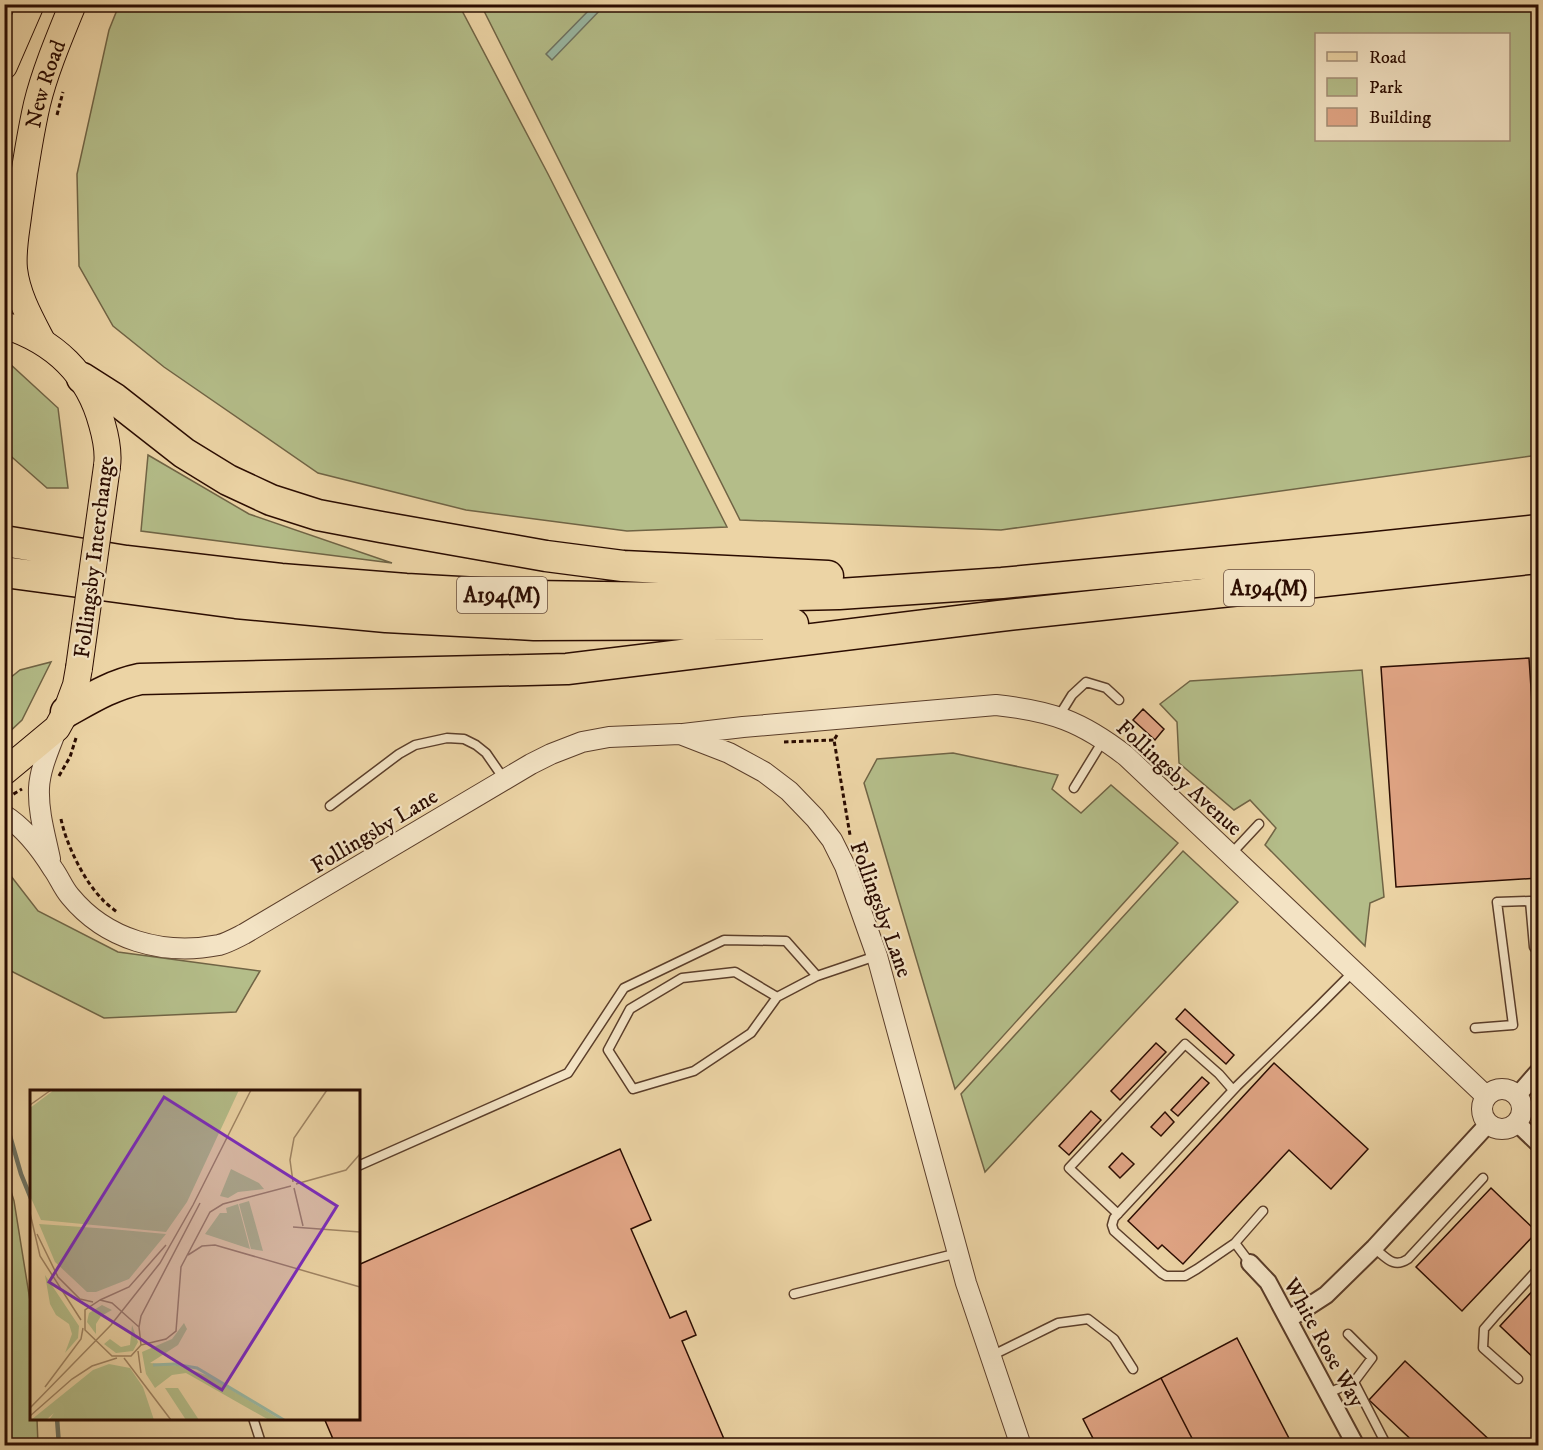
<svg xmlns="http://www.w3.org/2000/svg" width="1543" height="1450" font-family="'IM FELL DW Pica',serif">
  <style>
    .green { fill: #b4bd89; stroke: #706445; stroke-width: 1.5; fill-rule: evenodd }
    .water { fill: #99b8a4; stroke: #6d7363; stroke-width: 1.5 }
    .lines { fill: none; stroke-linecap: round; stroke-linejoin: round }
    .stream { stroke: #6d7363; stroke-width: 4.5 }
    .building { fill: #e1a585; stroke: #2b0c01; stroke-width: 1.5 }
    .service-casing { stroke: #5b3e2a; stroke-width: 11 }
    .minor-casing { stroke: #5b3e2a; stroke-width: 20 }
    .tertiary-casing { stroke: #5b3e2a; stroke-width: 22 }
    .primary-casing { stroke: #2b0c01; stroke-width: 28 }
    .motorway-casing { stroke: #2b0c01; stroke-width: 33 }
    .path { stroke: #2b0c01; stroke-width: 3; stroke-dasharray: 4.5 3; stroke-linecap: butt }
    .service { stroke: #f3e3c4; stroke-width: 8 }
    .minor { stroke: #f3e3c4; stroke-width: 16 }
    .tertiary { stroke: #f3e3c4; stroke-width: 20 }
    .primary { stroke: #ecd4a5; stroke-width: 26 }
    .motorway { stroke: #ecd4a5; stroke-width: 30 }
    .primary-bridge-casing { stroke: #2b0c01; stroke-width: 28; stroke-linecap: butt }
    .primary-bridge { stroke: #ecd4a5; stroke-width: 26 }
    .labels { text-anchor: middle; stroke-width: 4.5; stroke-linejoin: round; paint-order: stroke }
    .shield { fill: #f3e3c4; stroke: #674c3c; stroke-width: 1.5 }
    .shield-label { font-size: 21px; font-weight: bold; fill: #2b0c01 }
    .street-label { font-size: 22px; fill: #2b0c01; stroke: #f3e3c4 }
    .inset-river { fill: none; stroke: #99b8a4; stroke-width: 3 }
    .inset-road { fill: none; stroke: #9f8463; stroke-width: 1.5 }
    .view { fill: #7b2cbf; fill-opacity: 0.15; stroke: #7b2cbf; stroke-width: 3 }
    .inset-edge { fill: none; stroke: #2b0c01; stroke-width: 3 }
  </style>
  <rect width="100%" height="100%" fill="#ecd4a5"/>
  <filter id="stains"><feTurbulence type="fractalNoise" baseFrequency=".00333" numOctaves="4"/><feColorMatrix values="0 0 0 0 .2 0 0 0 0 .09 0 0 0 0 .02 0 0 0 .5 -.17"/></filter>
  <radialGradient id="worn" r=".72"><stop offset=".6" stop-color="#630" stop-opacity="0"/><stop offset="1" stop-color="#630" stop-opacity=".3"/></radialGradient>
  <path class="green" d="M119,5H459L548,174L727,527L627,531L466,510L318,473L164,367L113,326L79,266L77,174L109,30Z
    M481,5H1538V455L1001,530L740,520ZM1316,34H1508V140H1316Z
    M5,363L10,364L58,408L68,488H47L5,451Z
    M148,455L249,514L392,563L141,531Z
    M51,662L22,720L5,736V682L20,670Z
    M1362,670L1384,897L1370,903L1365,946L1265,845L1276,828L1250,800L1234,810L1179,763L1177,722L1160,704L1190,681Z
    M953,753L1058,775L1052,789L1081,813L1111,785L1178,843L955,1089L864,783L877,759Z
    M1183,851L1238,902L985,1172L961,1094Z
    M4,867L38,911L118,952L260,971L236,1012L104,1018L5,968Z
    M5,1172L14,1201L31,1307L32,1418L37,1419L38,1445H5Z"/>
  <path class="water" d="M594,5H605L552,60L546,54Z"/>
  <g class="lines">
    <path class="stream" d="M4,1115L21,1174L32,1201
      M57,1418L59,1446"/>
  </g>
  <path class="building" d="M1529,658L1533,718H1538V878L1396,887L1381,667Z
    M1143,709L1164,729L1155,740L1133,720Z
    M1185,1009L1234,1055L1226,1064L1176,1019Z
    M1156,1043L1166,1052L1120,1100L1111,1091Z
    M1274,1063L1368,1149L1331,1189L1289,1150L1183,1264L1162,1245L1158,1249L1128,1221Z
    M1202,1077L1209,1083L1178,1116L1171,1110Z
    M1091,1111L1101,1120L1069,1155L1059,1146Z
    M1165,1112L1174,1122L1161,1136L1151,1127Z
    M620,1149L651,1220L631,1229L670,1318L686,1311L696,1335L682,1341L727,1446H336L324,1418H358V1265Z
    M1122,1153L1134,1164L1120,1178L1109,1167Z
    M1491,1188L1537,1232L1462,1311L1416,1267Z
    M1538,1285V1362L1500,1326Z
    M1237,1338L1293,1446H1196L1161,1378Z
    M1405,1361L1496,1446H1418L1369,1400Z
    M1161,1378L1196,1446H1097L1083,1419Z"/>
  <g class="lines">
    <defs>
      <path id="service" d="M1059,716L1072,695L1086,682L1106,688L1119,700
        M1074,788L1104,739
        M330,806L399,754L415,745L447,738L464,739L476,745L486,753L504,779
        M1231,854L1259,824
        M777,997L735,972L682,978L630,1009L608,1050L633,1089L694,1071L751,1033L777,997L817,976L876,956
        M1475,1028L1513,1025L1497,902L1530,901L1534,947L1538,953
        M358,1166L568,1073L624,988L724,940L786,941L817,976
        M1263,1211L1235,1243L1197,1269L1185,1276H1166L1161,1273L1114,1231L1112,1225L1114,1218L1237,1086L1318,1007L1354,971
        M1118,1214L1069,1168L1185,1044L1219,1074L1233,1090
        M1235,1243L1250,1263
        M1374,1248C1386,1257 1393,1269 1408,1259L1483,1178
        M794,1294L958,1253
        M1348,1334L1372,1358L1354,1382L1387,1446
        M991,1356L1058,1323L1088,1319L1114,1339L1133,1369
        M1518,1379L1483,1348L1484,1329L1497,1314L1538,1269
        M1328,1393L1354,1382
        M253,1418L262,1446"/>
      <path id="minor" d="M1517,1096L1538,1072
        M1517,1123L1538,1143
        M1250,1263L1268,1282L1356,1446
        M1289,1319L1326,1295L1374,1248L1488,1124"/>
      <path id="tertiary" d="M683,734L743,727L996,705C1052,711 1081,721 1126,756L1486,1096
        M4,815C25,828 40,848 53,869C59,877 63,888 70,896C106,940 163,956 219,945C227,943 236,938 244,934L531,764L551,754L582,742L609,737L680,734L729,753L764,772L789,791L815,818L832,840L845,866L877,956L966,1283L1021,1446
        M50,859C45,835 38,812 39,788C40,768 50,747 57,728
        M1482 1109a20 20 0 1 1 40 0a20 20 0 1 1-40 0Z"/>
      <g id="primary">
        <path d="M4,66L31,4"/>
        <path d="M4,325C54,341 89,374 102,424C106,438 109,452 107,466"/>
        <path id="s1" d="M42,341C30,318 17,295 14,269C12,249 17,228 19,209C24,174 29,139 37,104C45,71 60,36 73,4"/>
        <path d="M4,772L57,728L66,712L76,685L79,668"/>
      </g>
      <path id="motorway" d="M82,378L115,399L184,453L228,480L271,500L318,515L381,527L546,556L623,566L828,576
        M4,541L126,561L281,579L406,589L531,596L673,598L839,594L1002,583L1368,548L1538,530
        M4,572L236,603L386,617L534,625L793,624
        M66,712C91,698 112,685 140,679L567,669L999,616L1538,558"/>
    </defs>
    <use href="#service" class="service-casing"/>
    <use href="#minor" class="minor-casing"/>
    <use href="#tertiary" class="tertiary-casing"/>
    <use href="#primary" class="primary-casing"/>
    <use href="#motorway" class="motorway-casing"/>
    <path class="path" d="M57,115L63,92
      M837,735L834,740L850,835
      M784,742L834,740
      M59,776L70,757L76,738
      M7,798L22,789
      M61,819C66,844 84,881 102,899C106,904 112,908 117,912"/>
    <use href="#service" class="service"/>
    <use href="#minor" class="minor"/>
    <use href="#tertiary" class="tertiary"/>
    <use href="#primary" class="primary"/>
    <use href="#motorway" class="motorway"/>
    <defs>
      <path id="primary-bridge" d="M79,668L107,466"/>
    </defs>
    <use href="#primary-bridge" class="primary-bridge-casing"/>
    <use href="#primary-bridge" class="primary-bridge"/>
  </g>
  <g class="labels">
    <g class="shield">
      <rect x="1224" y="570" width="90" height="36" rx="4.5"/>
      <rect x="457" y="577" width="90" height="36" rx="4.5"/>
    </g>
    <g class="shield-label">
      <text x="1269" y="595">A194(M)</text>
      <text x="502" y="602">A194(M)</text>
    </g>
    <g class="street-label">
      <text dy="8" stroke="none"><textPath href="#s1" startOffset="266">New Road</textPath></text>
      <text transform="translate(93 557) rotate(-83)" y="8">Follingsby Interchange</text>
      <text transform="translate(1180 777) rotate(42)" y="8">Follingsby Avenue</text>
      <text transform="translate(374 830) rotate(-31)" y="8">Follingsby Lane</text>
      <text transform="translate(882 909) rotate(70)" y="8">Follingsby Lane</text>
      <text transform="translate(1325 1342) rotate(61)" y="8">White Rose Way</text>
    </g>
  </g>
  <g transform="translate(30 1090)">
    <rect width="330" height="330" fill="#ecd4a5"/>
    <path d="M24,0H209L157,112L136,142L11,130L0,106V18ZM201,79L229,93L234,99L208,102L198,108L190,106ZM219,111L233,161L221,159L209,114ZM208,114L220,159L175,144L190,123H197L196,118ZM9,134L81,139L136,144L99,189L66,202H57L25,172ZM15,185L49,236L48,248L35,263L42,244L39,234L26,225L20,214ZM72,215L82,220L71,226L66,234V244L57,232L59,223ZM154,233L157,239L148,255L120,273L149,276L179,286L251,330H239L156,283L142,285L125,298L116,284L112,262L142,249ZM102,235L108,252L103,261L86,263L74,254L80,249L91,257L100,255ZM79,274L100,278L113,297L124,330H19L24,323L16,330H1L63,280ZM135,298H148L169,330H156Z" fill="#b4bd89"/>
    <path class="inset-river" d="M123,275L144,274L167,278L254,330"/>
    <path class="inset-road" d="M0,15L21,0M263,92L260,70L264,48L297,0M266,94L316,80L330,64M264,98L273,136M0,123L10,166L51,230M263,137L330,142M7,144L28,187L50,209L63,212M158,165L172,156L185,155L330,197M70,210L82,213L109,237L111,255L101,266H82L55,240V220ZM70,210L99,197L136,155M109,237L111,226L170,113M111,255L136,249L146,241L151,177L180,122L193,114L261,96M108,261L111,283M94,268L141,330M15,297L51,249L53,238M0,318L81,235L130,173L163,115L221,0M0,326L42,289L62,276L87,268"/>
    <path class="view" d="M134,7L307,116L192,300L19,192Z"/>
    <rect width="330" height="330" class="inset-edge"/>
  </g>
  <rect width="1543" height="1450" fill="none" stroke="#ecd4a5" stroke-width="24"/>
  <rect x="6" y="6" width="1531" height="1438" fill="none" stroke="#2b0c01" stroke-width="3"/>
  <rect x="12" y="12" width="1519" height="1426" fill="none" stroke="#2b0c01" stroke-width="1.5"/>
  <rect x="1315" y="33" width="195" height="108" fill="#f3e3c4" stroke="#a38d76" stroke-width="1.5"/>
  <rect x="1327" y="52" width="30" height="9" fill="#ecd4a5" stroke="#a38d76" stroke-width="1.5"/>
  <text x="1369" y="63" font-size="18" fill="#2b0c01">Road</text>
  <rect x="1327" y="78" width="30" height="18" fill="#b4bd89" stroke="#a38d76" stroke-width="1.5"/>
  <text x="1369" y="93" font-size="18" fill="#2b0c01">Park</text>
  <rect x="1327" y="108" width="30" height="18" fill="#e1a585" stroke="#a38d76" stroke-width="1.5"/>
  <text x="1369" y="123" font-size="18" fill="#2b0c01">Building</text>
  <rect width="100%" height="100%" filter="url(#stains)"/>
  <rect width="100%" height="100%" fill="url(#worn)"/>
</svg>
